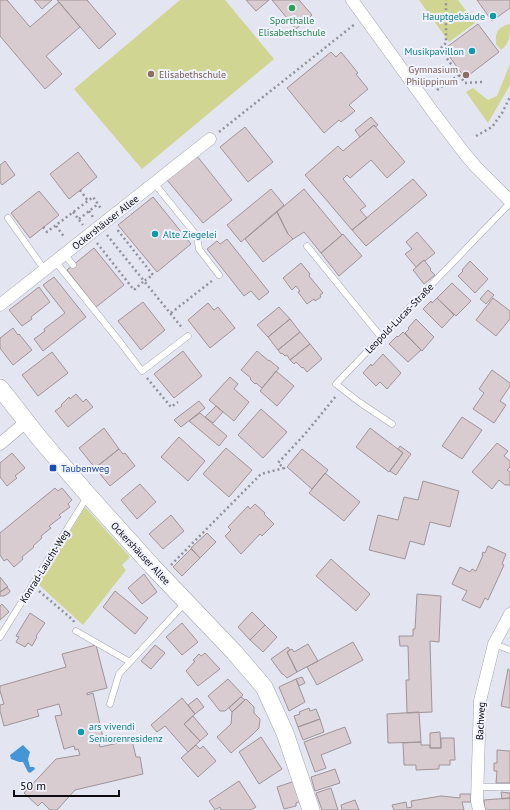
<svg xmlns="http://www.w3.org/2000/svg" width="510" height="810" font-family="'PT Sans',sans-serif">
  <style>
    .green { fill: #d0d591 }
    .water { fill: #4496d9 }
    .building { fill: #d8ccd0; stroke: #9f9498 }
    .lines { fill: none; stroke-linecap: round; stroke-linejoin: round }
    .lane-casing { stroke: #a3a4af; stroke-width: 7 }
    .street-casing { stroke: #a3a4af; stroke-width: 13 }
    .secondary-casing { stroke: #a3a4af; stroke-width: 18 }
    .path { stroke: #90919a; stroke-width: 2.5; stroke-dasharray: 2 3; stroke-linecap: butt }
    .lane { stroke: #fff; stroke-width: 6 }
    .street { stroke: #fff; stroke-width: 12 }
    .secondary { stroke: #fff; stroke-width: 17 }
    .leisure-dot { fill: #2e9e5b; stroke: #f0f2fd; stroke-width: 1.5 }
    .culture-dot { fill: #0f9aa8; stroke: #f0f2fd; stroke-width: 1.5 }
    .education-dot { fill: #8d6e63; stroke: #f0f2fd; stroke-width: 1.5 }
    .transit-dot { fill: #1a4fb4; stroke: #f0f2fd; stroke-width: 1.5 }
    .labels { text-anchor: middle; stroke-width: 4; stroke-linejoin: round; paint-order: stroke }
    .culture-label { font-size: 10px; fill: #0d838f; stroke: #f0f2fd; text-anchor: end }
    .leisure-label { font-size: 10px; fill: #27864d; stroke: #f0f2fd }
    .education-label { font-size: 10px; fill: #785e54; stroke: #f0f2fd; text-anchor: end }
    .street-label { font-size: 10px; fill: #0c0c10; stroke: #f0f2fd }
    .transit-label { font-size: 10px; fill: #164399; stroke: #f0f2fd; text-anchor: start }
  </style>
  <rect width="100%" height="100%" fill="#e3e5f0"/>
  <path class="green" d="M180,0H225L274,59L142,169L74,89Z
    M419,0H458L475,23L449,42Z
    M510,24C510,36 510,43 501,50L496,44C495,32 498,27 510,24Z
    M510,64V85L488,123L466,92L473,88L488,100L497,96Z
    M85,507L130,557L122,565L126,570L83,625L38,584Z"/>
  <path class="water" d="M23,745L30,752L28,759L30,767H34L35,769L30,773L28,772L23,762H19L11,759L10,755Z"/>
  <path class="building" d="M0,0H7L30,27L59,2L80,27L46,56L62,74L45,89L0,36Z
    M34,0H52L42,9Z
    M57,0H87L116,34L99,49Z
    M246,0H269L256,11Z
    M272,0H299L312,15L296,29Z
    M477,0H510V8L492,21Z
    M478,24L499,52L465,78L444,49Z
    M331,52L336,57L341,52L358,73L356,74L368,89L349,105L355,111L341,122L339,120L324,133L287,88Z
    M371,117L378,125L375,127L374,125L360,137L355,130Z
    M374,125L405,162L387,178L371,160L350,178L347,175L343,179L366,206L360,210L367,218L352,230L305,175L338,146L343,151Z
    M245,127L273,162L248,182L220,147Z
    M78,152L97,177L69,199L50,174Z
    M197,156L232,200L203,223L167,180Z
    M5,161L15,175L2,185L0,182V165Z
    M413,179L427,195L366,246L352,230Z
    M271,189L284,205L241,242L227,225Z
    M304,189L342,235L321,253L304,232L293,239L288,234L277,212Z
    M39,191L59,215L30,238L11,213Z
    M153,197L191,244L157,272L118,225Z
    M277,212L288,234L293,239L263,262L245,239Z
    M417,232L435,253L425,261L424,260L416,267L405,254L412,249L406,242Z
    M343,234L362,256L339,276L321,253Z
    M227,239L269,292L259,300L251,291L244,296L207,249L217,241L220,244Z
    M94,248L124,285L96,307L67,270Z
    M424,260L431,269L430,270L435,275L424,284L413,270Z
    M470,261L488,279L475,293L458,276L463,271L462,270Z
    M301,263L310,274L309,276L323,293L320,295L321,297L315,301L314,299L307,304L298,292L300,291L296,286L292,290L283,278Z
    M54,277L86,317L43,351L34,339L45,331L44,329L65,313L43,285Z
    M452,283L471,301L456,316L437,298Z
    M39,287L50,302L31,317L32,319L22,326L9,310Z
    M488,290L494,295L486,304L480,299Z
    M437,298L454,315L442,328L423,309L431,301L432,303Z
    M493,298L510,311V319L496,336L476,320Z
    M143,302L165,330L141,350L118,321Z
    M208,303L214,310L218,307L235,328L210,348L188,320Z
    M279,307L290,319L268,337L257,325Z
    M290,319L300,332L278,350L268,337Z
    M416,319L434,337L422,351L405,333L409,329L408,328Z
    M13,328L18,335L19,334L32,350L13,365L0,348V338Z
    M300,332L310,344L290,360L287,355L285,356L282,353L281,354L278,350Z
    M403,332L421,350L408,362L389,344L397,336L398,337Z
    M310,344L322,359L307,372L303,367L302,368L296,362L294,364L290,360Z
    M183,351L202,376L174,398L154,374Z
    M257,351L269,361V360L279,368L262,388L256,383L255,384L250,379L251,378L241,370Z
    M52,352L68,373L38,396L22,375Z
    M383,354L401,373L387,389L380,382L376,386L363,373L371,364L372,366Z
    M492,370L510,383V386L500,401L506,405L494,423L473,409L484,393L479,389Z
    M276,371L294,386L277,406L260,391Z
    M230,377L238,384L234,389L249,402L234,421L209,400Z
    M76,394L83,402L86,399L93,407L68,427L55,411L62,406L61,405L69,397L70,399Z
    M199,401L205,408L181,427L174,420Z
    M216,406L223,412L213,423L205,417Z
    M261,409L287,432L263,458L238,435Z
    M200,413L227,436L219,446L189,421Z
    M462,417L482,430L462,459L442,446Z
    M104,428L119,449L95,468L79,448Z
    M370,428L403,453L389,472L356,447Z
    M179,437L205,461L188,481L161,457Z
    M497,443L508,451L504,456L510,461V467L507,470L510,472V485H505L499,480L492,489L472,472Z
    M400,446L411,454L396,475L390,471L403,453L398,449Z
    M226,448L252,470L229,497L203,474Z
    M119,449L123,454L125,453L135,466L110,486L95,468Z
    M302,449L328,470L312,489L287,467Z
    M12,453L25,468L15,476L17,478L7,486L0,477V463Z
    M325,473L360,502L344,521L309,493Z
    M423,481L459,491L450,527L430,522L424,545L410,541L405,559L369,550L378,515L398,520L404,497L418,500Z
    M140,484L156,502L137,519L121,500Z
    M55,488L58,491L62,488L72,500L68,504L70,507L59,515L61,517L49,526L51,528L41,536L42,538L33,546L34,547L22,557L23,559L14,567L7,559L4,561L0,555V533Z
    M255,504L265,513L264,514L274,524L262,536L260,534L241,554L225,536L231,530L228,527L248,506L250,509Z
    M171,515L184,531L163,549L149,534Z
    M207,533L216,542L200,558L191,548Z
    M488,546L506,554L502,564L504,565L488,600L485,598L480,608L462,600L467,591L452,584L460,567L470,572L472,569L476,571L483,555H482L483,552L485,553Z
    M191,549L200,558L182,576L173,567Z
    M331,559L370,594L356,611L316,576Z
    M144,574L157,592L142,604L128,588Z
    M0,577L8,587L0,592Z
    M7,587L10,591L9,593L4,596H0V592Z
    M115,591L148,618L135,634L103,607Z
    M417,594L441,596L439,642L430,641L432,712L407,713L406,680H409L408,646H400L399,636H413V629H415Z
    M2,604L9,612L0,620V606Z
    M252,612L265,625L250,640L238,627Z
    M30,613L45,623L36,636L37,637L32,646L28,643L25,647L16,642L19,637L16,636Z
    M182,623L198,642L182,655L166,637Z
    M265,625L277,637L263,652L250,640Z
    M353,642L363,660L317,685L307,667Z
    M308,644L318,661L297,672L287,652L292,649L294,652Z
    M96,645L107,688L87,693V695L93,693L103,738L98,739L100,747L132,740L136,757H140L143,774L75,790L57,810H50L42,802L38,806L24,793L56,759L80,755L78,749L75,750L74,746L64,749L55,716L62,715L59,704L37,710L39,716L4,726L0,711V705L4,704L0,691V686L66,667L62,654Z
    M155,645L165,653L151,669L141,661Z
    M288,647L290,650L287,652L297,672L287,678L283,674H282L271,659Z
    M205,653L220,669L198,686L186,671L195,661L193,660L199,654L201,656Z
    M508,669L510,670V708L501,706Z
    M302,677L305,683L299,686L296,679Z
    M228,679L243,695L225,711H220L208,696Z
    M296,679L305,702L289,711L279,687Z
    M241,697L245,700L232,712L229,708Z
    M182,698L195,714L184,724L200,741L188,752L165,726L157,732L151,725Z
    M197,698L204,707L195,714L188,705Z
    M246,699L254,707V713L260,719L259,728L253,734L231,753L217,737L231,724L232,712Z
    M309,708L310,711L316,709L320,719L298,727L294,716L300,714L299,712Z
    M419,712L421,742L388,743L387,714Z
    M193,716L208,734L200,741L184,724Z
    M320,719L324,732L303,740L298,727Z
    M345,727L351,743L321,755L326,768L315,772L304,742Z
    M440,732L441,748H430V733Z
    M261,737L282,769L259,784L239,752Z
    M441,738H454L455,760H450V765H439V769L416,770V765H404L403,743L421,742V745H430V748H441Z
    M196,745L200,749L203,746L216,761L198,777L181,758Z
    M497,750L510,751V783H496L497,771H494V763H497Z
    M335,769L340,783L315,791L311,777Z
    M239,781L256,807L251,810H221L220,807L215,810L209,801Z
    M295,781L301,801L296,803V806L284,809L277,787Z
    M331,788L338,810H322L316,793Z
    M501,792L510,793V798L502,799Z
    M460,794H471V802H462L464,810H394L392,805L406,802L407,808L412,807L411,801L441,796L460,798Z
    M510,798V810H485L484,800Z
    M355,800L359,810H342L341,805Z"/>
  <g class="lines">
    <defs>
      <path id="lane" d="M154,183L197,236L199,249L219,275
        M8,218L44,269
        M307,246L381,337
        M64,254L73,265
        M55,261L120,342L142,371L188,336
        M392,424L359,402L336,384L510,203
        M76,631L130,662
        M0,637L87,497
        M494,644L510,650
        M110,704L119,674L130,662L185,603
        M478,787H510"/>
      <path id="street" d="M352,0L433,112L465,154L476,167L510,201
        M0,305L210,139
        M0,444L26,422
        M479,810L477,801L480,701L494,644L510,614"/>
      <path id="secondary" d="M0,388L40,439L88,495L152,566L234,652L264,687L285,733L311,810"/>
    </defs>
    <use href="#lane" class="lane-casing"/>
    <use href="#street" class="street-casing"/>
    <use href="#secondary" class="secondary-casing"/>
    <path class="path" d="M459,75L465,83L482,82
      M437,90L459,75L440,49L446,43V0
      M219,132L355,24
      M476,136L492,127L502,113L510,97
      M80,190L88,201
      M89,211L93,217
      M73,212L83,225
      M79,219L98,204
      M56,226L65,238
      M43,227L47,232L93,197L102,210
      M107,235L144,281L153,275L116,228
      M97,243L134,290L144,281L183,329
      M171,313L213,280
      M147,378L171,407L178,402
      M171,565L261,474L284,468L278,463L305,434L336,396
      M39,591L73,620L74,622"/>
    <use href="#lane" class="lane"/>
    <use href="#street" class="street"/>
    <use href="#secondary" class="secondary"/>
  </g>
  <circle class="leisure-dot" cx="292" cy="8" r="4"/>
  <g class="culture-dot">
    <circle cx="493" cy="16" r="4"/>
    <circle cx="472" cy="51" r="4"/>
    <circle cx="155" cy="234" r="4"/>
    <circle cx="81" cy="732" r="4"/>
  </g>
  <g class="education-dot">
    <circle cx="151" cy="74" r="4"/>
    <circle cx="466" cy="75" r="4"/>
  </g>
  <rect class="transit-dot" x="49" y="464" width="8" height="8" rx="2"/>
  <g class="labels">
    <g class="culture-label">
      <text x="485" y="20">Hauptgebäude</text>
      <text x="464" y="55">Musikpavillon</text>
      <text x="163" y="238" text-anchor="start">Alte Ziegelei</text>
      <text x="89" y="730" text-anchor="start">ars vivendi<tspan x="89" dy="12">Seniorenresidenz</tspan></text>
    </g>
    <g class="leisure-label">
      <text x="292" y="24">Sporthalle<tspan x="292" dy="12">Elisabethschule</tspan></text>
    </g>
    <g class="education-label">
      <text x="458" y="73">Gymnasium<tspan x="458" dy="12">Philippinum</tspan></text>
      <text x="159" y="78" text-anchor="start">Elisabethschule</text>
    </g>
    <g class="street-label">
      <text transform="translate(105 222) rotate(-38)" y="4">Ockershäuser Allee</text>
      <text transform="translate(399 318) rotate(-46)" y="4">Leopold-Lucas-Straße</text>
      <text transform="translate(141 553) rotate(47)" y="4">Ockershäuser Allee</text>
      <text transform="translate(44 566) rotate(-58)" y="4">Konrad-Laucht-Weg</text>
      <text transform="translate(480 721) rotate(-87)" y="4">Bachweg</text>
    </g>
    <g class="transit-label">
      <text x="61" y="472">Taubenweg</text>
    </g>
  </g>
  <path d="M14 790v6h105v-6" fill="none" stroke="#0c0c10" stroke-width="2"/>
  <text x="20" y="790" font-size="12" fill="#0c0c10" stroke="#f0f2fd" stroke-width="3" paint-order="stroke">50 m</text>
</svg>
